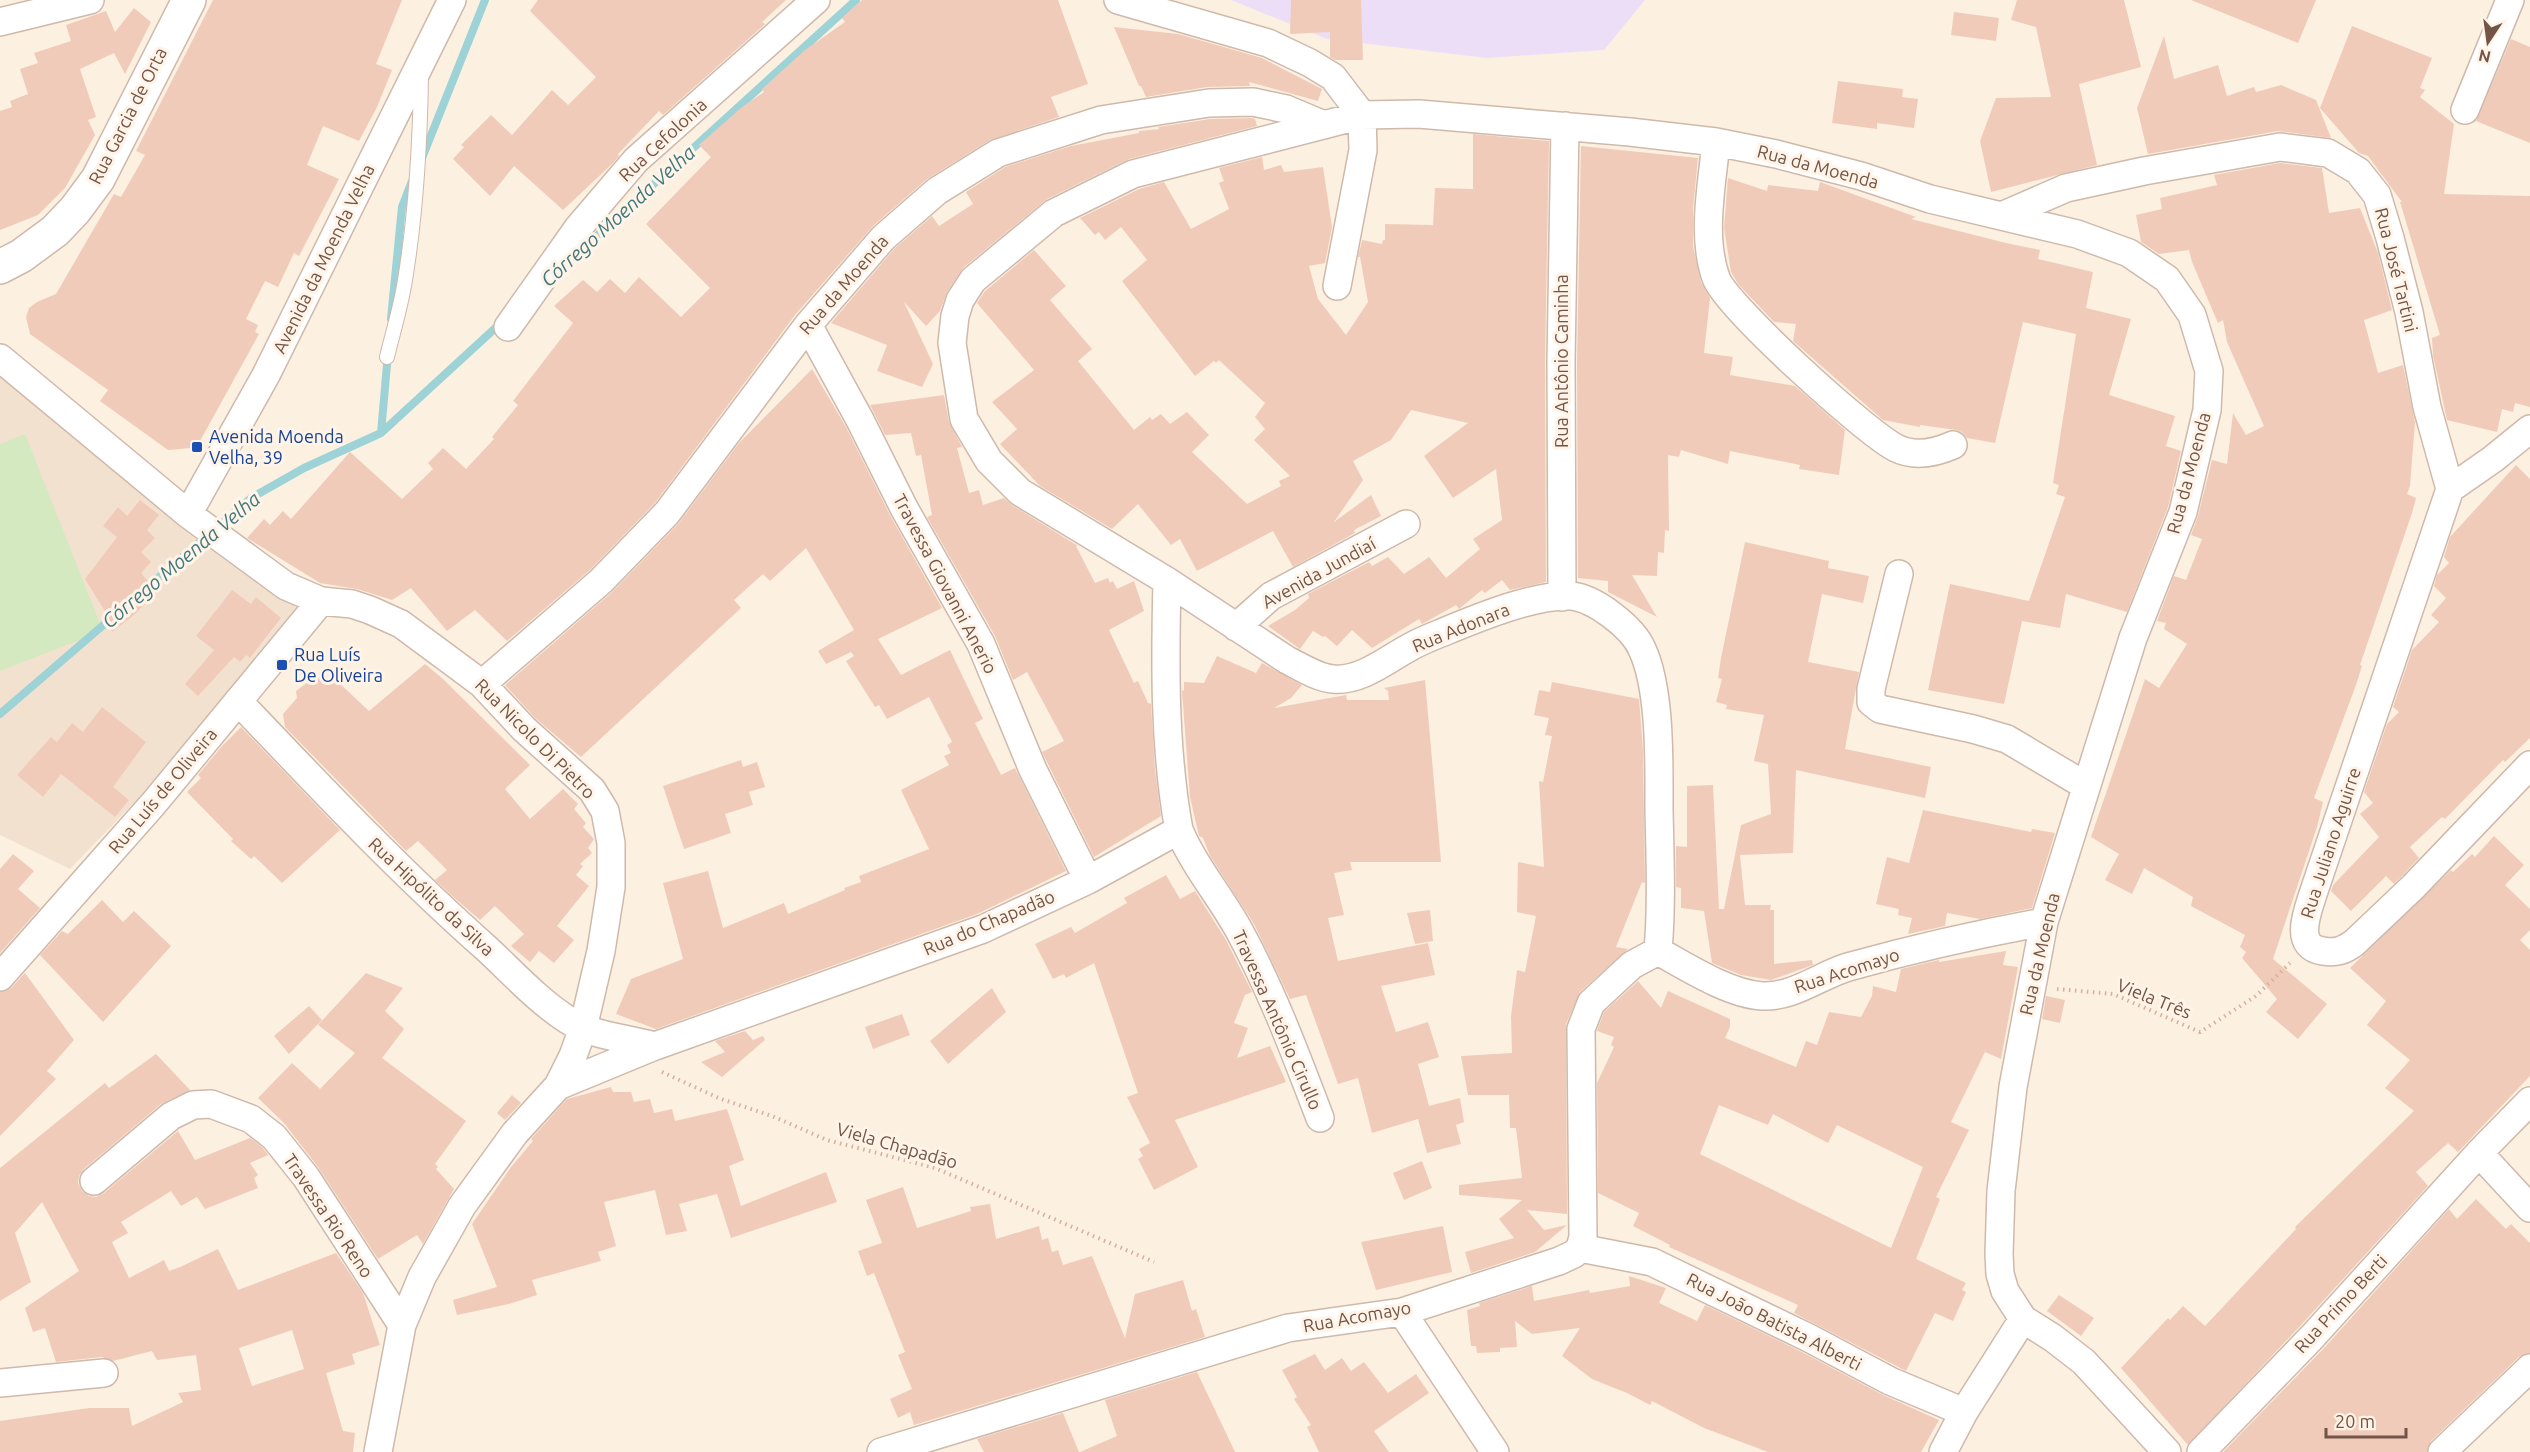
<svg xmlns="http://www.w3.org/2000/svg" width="2530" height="1452" font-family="Ubuntu,sans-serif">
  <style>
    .residential { fill: #f3e1d0 }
    .education { fill: #eddef8 }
    .green { fill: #d4e9c0 }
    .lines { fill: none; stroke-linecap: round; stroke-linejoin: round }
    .stream { stroke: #9dd2d7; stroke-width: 8 }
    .building { fill: #f1cbb9; fill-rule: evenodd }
    .service-casing { stroke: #cfb9ab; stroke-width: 16 }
    .minor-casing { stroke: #cfb9ab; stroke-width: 30 }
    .tertiary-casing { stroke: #cfb9ab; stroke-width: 36 }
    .path { stroke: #d6af9d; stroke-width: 4; stroke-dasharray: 1.5 4.5; stroke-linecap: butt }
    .service { stroke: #fff; stroke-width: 14 }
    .minor { stroke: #fff; stroke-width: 27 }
    .tertiary { stroke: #fff; stroke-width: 33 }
    .transit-dot { fill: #1a4fb4; stroke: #fff4e7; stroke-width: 2 }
    .labels { text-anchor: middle; stroke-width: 6; stroke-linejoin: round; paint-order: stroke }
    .street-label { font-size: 18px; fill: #735548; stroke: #fff4e7 }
    .transit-label { font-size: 18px; fill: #164399; stroke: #fff4e7; text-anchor: start }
    .water-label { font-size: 20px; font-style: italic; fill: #3f797f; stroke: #fff4e7 }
  </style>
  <rect width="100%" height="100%" fill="#fcf0e1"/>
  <path class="residential" d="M0,373L52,409L299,610L178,757L70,869L0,835Z"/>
  <path class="education" d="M1231,0H1645L1604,50L1487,58L1327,39Z"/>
  <path class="green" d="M25,434L103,631L0,671V444Z"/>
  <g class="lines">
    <path class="stream" d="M422,158L485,0
      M568,262L856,0
      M391,319L402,207L412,181
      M381,433L503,321
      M143,591L251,498L304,468L381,433L388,353
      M0,714L115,615"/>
  </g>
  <path class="building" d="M213,0H402L376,64L392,70L377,107L359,141L323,126L307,165L339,179L299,256L294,253L278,287L265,281L246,319L258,325L255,332L259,334L200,441L191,448L168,450L100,401L108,390L30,334L26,317L29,308L37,302L56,294L114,194L121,197L145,155L136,151Z
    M538,0H786L762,22L765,24L663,115L659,111L618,154L619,156L613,163L563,210L514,166L490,196L453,159L464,147L461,145L491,115L512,135L552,90L568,105L596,77L530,11Z
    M862,0H1058L1088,84L1051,97L1059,117L990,140L927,179L873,226L795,315L655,503L590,570L507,641L475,610L447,631L411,588L392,600L357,589L320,583L247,538L264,519L270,525L283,511L291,519L350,452L402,499L433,469L428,463L443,448L466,469L494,439L492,437L518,405L513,401L573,323L554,306L583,280L597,292L610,279L625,293L639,277L681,317L710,288L646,224L711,157L699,145L742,107L764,92L762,89L805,50L845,22L842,18Z
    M1291,0H1361L1363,60H1335L1330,57V32L1290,34Z
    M2017,0H2124L2141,67L2079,84L2097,165L1991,192L1980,141L1996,98L2051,97L2036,27L2011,20Z
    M2191,0H2316L2298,43Z
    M134,8L151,22L125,74L114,53L80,69L96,117L88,120L95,135L65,188L38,215L0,230V111L12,107L10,101L28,94L20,69L38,63L34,53L71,41L66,25L106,11L115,32Z
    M1954,12L1999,18L1996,41L1951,35Z
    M2352,26L2432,58L2420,88L2425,90L2420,97L2454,124L2444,194L2530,196V407L2515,403L2513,412L2502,409L2497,432L2447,420L2433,355L2432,338L2440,335L2400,202H2402L2368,156L2359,153L2320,108Z
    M1114,27L1178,34L1262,58L1322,89L1318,101L1249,82L1250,86L1207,87L1146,97L1141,86H1139Z
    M2164,36L2174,79L2218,65L2227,96L2254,87L2256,92L2281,85L2316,100L2331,138L2278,131L2148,154L2137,108Z
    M2511,39L2530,47V143L2476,121Z
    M1838,81L1903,89L1902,97L1918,99L1914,128L1877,123V129L1832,123Z
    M1210,119L1252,118L1255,119L1257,126L1129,159L1047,199L963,268L947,292L940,311L926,326L904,302L933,364L922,387L877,371L887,345L831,323L894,249L932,216L939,226L973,204L966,192L1005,167L1071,146L1139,133V131L1159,129L1158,127Z
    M1473,134L1549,141L1545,361L1546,582L1510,590L1502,580L1485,593L1482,590L1459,609L1456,605L1422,624L1419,619L1372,648L1352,630L1337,646L1325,636L1323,637L1313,631L1300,649L1268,626L1295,610L1309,598L1308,594L1369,562L1372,566L1388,557L1404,574L1429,557L1446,578L1480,549L1473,539L1502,520L1496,469L1453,498L1424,456L1468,423L1411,410L1391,440L1353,461L1363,480L1334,522L1371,495L1381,516L1354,530L1355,533L1293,567L1273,531L1197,571L1180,539L1171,545L1138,504L1112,529L1040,486L1000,444L1017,429L992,402L1034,370L977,303L985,291L1034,250L1066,286L1050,300L1092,349L1078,361L1134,430L1150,417L1152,420L1161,414L1170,424L1187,412L1209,435L1192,452L1247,504L1281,486L1279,481L1290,476L1254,440L1265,429L1255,417L1265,403L1219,360L1216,363L1214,361L1195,376L1122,281L1147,260L1121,227L1105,240L1099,232L1095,235L1080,218L1139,189L1164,182L1191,229L1229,209L1219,183L1224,181L1219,168L1262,157L1264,170L1281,165L1284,172L1323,167L1332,227L1325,263L1309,266L1318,299L1346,335L1368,302L1360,257H1358L1362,240L1382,244L1383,240H1385V224L1433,225L1435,188L1473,189Z
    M1581,146L1698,158L1693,209V246L1701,282L1710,298L1704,353L1733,357L1730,375L1795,386L1845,430L1839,475L1799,469L1800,465L1730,451L1728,464L1681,450L1679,457L1668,455L1669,531L1665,530L1664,553L1658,552L1657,576L1632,575L1657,617L1608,592V581L1578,578L1577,361Z
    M2280,163L2322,168L2329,213L2360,208L2378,253L2392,310L2364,320L2378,373L2403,365L2415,422L2410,486L2407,494L2416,498L2412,513L2360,665L2362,666L2356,685L2314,798L2323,802L2317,827L2273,959L2327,1004L2298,1039L2266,1012L2277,999L2242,958L2246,952L2240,947L2245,935L2191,906L2193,897L2144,868L2132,894L2105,880L2119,854L2091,837L2145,679L2159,688L2187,644L2164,629L2166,623L2157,621L2174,576L2186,580L2202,539L2191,535L2198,516L2212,460L2227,464L2233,413L2246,435L2264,426L2227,342L2223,320L2218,323L2192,262L2189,250L2159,254L2141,242L2136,215L2162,209L2160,198L2217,185L2214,175Z
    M1728,178L1767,191L1768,185L1818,191L1820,182L1916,217L1911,219L2006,243L2040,250L2038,259L2093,272L2086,308L2131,319L2109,395L2175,416L2166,446L2181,451L2168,507L2127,612L2066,594L2060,628L2022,621L2004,704L1928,690L1950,584L2029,601L2065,497L2056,494L2059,485L2053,483L2076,334L2023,322L1995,443L1967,438L1962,432L1956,430L1920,425V427L1883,420L1793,341L1796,324L1774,322L1738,284L1731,272L1724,228Z
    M812,369L846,427L890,515L942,608L878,639L901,675L950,650L983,719L975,723L1001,775L1015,768L1066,871L977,914L656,1029L616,1014L631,979L683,959L663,883L708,871L723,928L784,903L788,914L845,890L844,888L861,882L859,876L929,849L901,790L949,765L944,756L951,753L947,745L952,742L929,697L887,719L879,705L875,707L846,661L854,656L851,652L826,664L818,651L854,630L806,548L770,581L763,574L734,600L741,608L581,757L535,718L505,685L612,592L678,524L739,443Z
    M944,395L949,422L962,447L957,448L969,493L979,490L983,505L1004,498L1012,505L1078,546H1076L1095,583L1108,578L1110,583L1113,581L1117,589L1134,581L1144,611L1109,630L1134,683L1138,681L1148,703L1151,704L1155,770L1161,816L1094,857L1042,752L1064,741L1027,672L1013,680L995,636L927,517L932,515L921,455L916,456L911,433L885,435L870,405Z
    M2516,465L2530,479V738L2505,762L2503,760L2445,819L2442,817L2410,847L2419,858L2403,875L2394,884L2386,876L2351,911L2331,891L2333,885L2379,837L2360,814L2373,803L2364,792L2387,724L2399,712L2393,707L2412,650L2439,622L2431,615L2446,598L2434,586L2437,575L2449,563L2444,557L2450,537Z
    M140,500L159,515L147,530L155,538L141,552L151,562L141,573L157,592L134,615L112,632L106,613L85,579L117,537L103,526L118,507L127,516Z
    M1745,542L1829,561L1828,568L1869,576L1863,603L1822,594L1808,662L1859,672L1845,749L1931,767L1925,798L1796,770L1793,853L1740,855L1745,905H1771L1770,910H1774V964L1812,960L1813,965L1771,980L1741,975L1712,963L1704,911L1681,908V888L1676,887V846L1687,847V786L1713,785L1719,909H1724L1741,825L1771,814L1768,764L1754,761L1764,715L1726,709L1727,705L1716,702L1722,679L1718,678L1721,658Z
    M232,590L251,604L256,597L281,618L250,658L246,655L240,662L234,657L198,696L185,684L214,650L196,636Z
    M1217,656L1256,673L1262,663L1302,685L1291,698L1274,708L1346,695L1347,700H1389L1388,691L1384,688L1425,680L1441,862H1350L1352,870L1334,873L1344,915L1328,918L1338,961L1428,943L1435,975L1381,986L1396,1032L1428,1022L1439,1057L1418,1064L1429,1106L1460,1098L1464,1122L1456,1125L1461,1144L1427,1153L1418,1119L1372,1133L1358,1078L1338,1084L1306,995L1290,999L1254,924L1210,856L1203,838L1199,836L1190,797L1182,691L1184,690V682L1204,683Z
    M425,664L443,679L530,765L505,789L530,819L563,789L578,804L574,809L586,823L583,827L594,839L588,848L592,853L580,864L583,866L576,875L589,886L557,926L574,940L554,963L539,951L530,962L511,946L524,934L495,906L480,920L451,895L435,880L447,870L418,841L406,851L285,727L283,714L297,698L296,691L316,676L337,681L369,711Z
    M1552,682L1639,699L1643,750L1645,883L1642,882L1616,947L1628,949L1580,992L1566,1024L1567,1214L1527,1210L1544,1230L1567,1225L1535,1252L1471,1273L1465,1252L1514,1238L1499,1219L1522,1200L1459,1195V1185L1522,1178L1516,1128H1510L1509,1095H1468L1461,1056L1512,1053L1511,1016L1517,970L1525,972L1536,916L1517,912L1518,862L1544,867L1539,781L1543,782L1552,736L1545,735L1549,718L1534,715L1539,690L1550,692Z
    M102,707L146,742L113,787L129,800L115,817L61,774L43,797L17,775L51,737L57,742L72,723L83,732Z
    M241,727L340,830L282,883L254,856L251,859L231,841L233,839L187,792L201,778L198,775L222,746Z
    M741,760L743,767L757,762L765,787L749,792L753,805L725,814L731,833L684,849L663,786Z
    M1923,810L2031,832L2032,829L2055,833L2032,908L1980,919L1947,913L1945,926L1908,934L1912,918L1898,915L1899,909L1876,904L1887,857L1909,863Z
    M2494,836L2524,865L2505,885L2530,909V930L2520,940L2530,950V1076L2458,1152L2448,1143L2416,1172L2428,1186L2301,1325L2188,1445L2121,1368L2168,1318L2170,1320L2183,1306L2205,1326L2296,1229L2295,1227L2414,1111L2385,1088L2410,1060L2367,1025L2386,1001L2350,968L2451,870L2453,872L2472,854L2475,857Z
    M13,854L34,871L18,889L40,908L0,953V869Z
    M1166,875L1180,899L1195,891L1226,940L1252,992L1245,995L1234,1023L1248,1028L1237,1058L1270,1046L1286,1082L1175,1120L1198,1167L1154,1190L1138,1159L1143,1156L1139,1149L1150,1143L1127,1097L1138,1093L1094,963L1066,978L1064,974L1053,979L1035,944L1071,927L1075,933L1127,903L1124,898Z
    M102,900L123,922L134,911L171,946L103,1022L40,955L62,931L68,934Z
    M1430,910L1433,941L1415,944L1407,913Z
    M2006,951L2003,965L2018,967L2001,1059L1985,1052L1951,1122L1969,1130L1936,1197L1940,1199L1916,1259L1966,1283L1962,1290L1966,1292L1953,1321L1935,1313L1906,1371L1794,1313L1798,1305L1669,1247L1670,1245L1633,1226L1639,1213L1598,1193L1597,1083L1614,1047L1611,1045L1614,1037L1597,1031L1604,1012L1638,981L1661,1008L1668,991L1730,1019V1027L1725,1038L1796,1067L1806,1041L1817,1045L1829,1012L1861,1017L1872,996L1873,986L1896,992L1901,969L1939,960V962ZM1719,1105L1768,1125L1773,1114L1828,1143L1837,1125L1923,1167L1891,1248L1700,1154Z
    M25,973L74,1040L47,1071L56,1079L0,1136V992L11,988Z
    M366,973L403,988L385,1011L404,1029L382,1058L466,1121L435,1164L438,1167L436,1169L454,1189L423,1244L417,1235L378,1259L318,1167L284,1123L258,1098L292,1063L320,1089L355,1053L318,1025Z
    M992,988L1006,1012L948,1064L930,1041Z
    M2046,996L2065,1000L2060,1023L2042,1019Z
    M309,1006L322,1020L289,1054L274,1036Z
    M902,1014L910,1035L873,1049L865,1027Z
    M745,1031L753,1040L763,1036L765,1040L722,1077L701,1062L725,1052L715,1041Z
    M156,1054L190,1090L161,1104L84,1169L79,1176L78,1183L82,1191L89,1196L96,1197L104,1193L178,1131L195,1160L250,1138L263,1148L268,1155L250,1163L258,1175L254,1178L258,1188L205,1209L197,1197L181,1206L171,1191L121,1222L128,1233L112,1242L129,1278L164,1260L169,1271L180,1267L218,1249L238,1290L336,1253L363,1293L380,1345L352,1354L355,1364L326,1373L343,1431L355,1433L353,1452H0V1421L89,1408H129L132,1426L183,1402L178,1393L201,1390L196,1355L157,1360L152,1351L113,1361L102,1357L56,1362L45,1328L33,1332L25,1308L79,1271L42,1202L15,1233L31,1282L0,1301V1168L105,1083L109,1088ZM292,1330L304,1369L252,1386L239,1348Z
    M611,1087L613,1092H631L634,1102L650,1099L654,1113L672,1109L675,1121L727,1109L744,1160L729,1166L741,1206L826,1172L837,1202L731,1238L717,1194L679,1204L687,1231L666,1235L655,1190L604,1202L616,1246L598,1252L601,1261L532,1280L537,1295L509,1304L457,1315L453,1300L497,1287L472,1224L511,1167L533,1141L531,1139L567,1099Z
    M512,1095L521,1103L505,1120L497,1113Z
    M1422,1161L1432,1188L1404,1200L1393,1173Z
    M903,1187L917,1228L971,1211L970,1207L990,1204L996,1239L1039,1226L1042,1240L1048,1238L1052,1252L1058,1250L1063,1265L1092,1256L1125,1338L1135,1294L1183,1280L1192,1311L1196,1309L1205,1337L914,1425L910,1412L898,1418L890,1399L912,1389L898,1355L905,1352L874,1273L867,1276L858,1251L882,1243L866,1200Z
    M2476,1199L2506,1229L2511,1224L2530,1243V1353L2519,1357L2431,1441L2427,1452H2223L2325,1347L2449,1209L2457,1219Z
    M1443,1226L1452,1272L1376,1290L1361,1242Z
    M1629,1276L1666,1288L1659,1303L1697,1321L1705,1305L1802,1352L1883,1395L1939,1420L1921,1452H1768L1704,1428L1652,1401L1650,1405L1627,1393L1592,1379L1562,1356L1580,1328L1532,1334L1515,1321L1517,1347L1500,1348V1352L1477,1353L1476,1346H1471L1467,1310L1480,1306L1479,1303L1532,1286L1534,1301L1589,1290L1590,1293L1630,1286Z
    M2059,1295L2094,1318L2081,1336L2047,1311Z
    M1315,1354L1325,1370L1342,1358L1351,1371L1364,1362L1388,1393L1416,1374L1429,1393L1374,1431L1389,1452H1319L1307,1427L1311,1425L1294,1399L1297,1397L1282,1370Z
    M1197,1372L1235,1452H1080L1117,1436L1105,1400Z
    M1063,1413L1079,1452H984L977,1439Z"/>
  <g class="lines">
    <defs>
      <path id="service" d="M387,357C393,332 401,306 405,280C416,213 420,146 421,77"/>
      <path id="minor" d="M1118,0L1268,43L1310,63L1333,77L1362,115
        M0,22L90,0
        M2465,110L2510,0
        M1716,142C1712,185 1701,236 1716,278C1727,307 1865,432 1896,448C1914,457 1935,453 1953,445
        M2004,215L2066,188L2144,171L2280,147L2328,153L2358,171L2377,195L2390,238L2409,312L2427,407L2450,489
        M1337,286L1363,150L1362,115
        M808,325L860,420L904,508L981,644L1033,770L1088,880
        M508,327L578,228L636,160L816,0
        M0,358L188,514L286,586L321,601L352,604L370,610L401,624L447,658L482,684L524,729L592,790L605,811L611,843V887L601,951L583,1028L573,1056L558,1086L515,1133L462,1206L422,1277L402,1325L378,1452
        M2450,489L2314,891C2308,910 2292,947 2323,951C2336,953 2343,951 2354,943L2414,886L2530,765
        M2450,489L2493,459L2530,429
        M188,514L266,375L452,0
        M1899,574L1871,689V702L1880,709L1973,729L2007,739L2086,786
        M1562,597L1561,361L1565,126
        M1236,627L1271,596L1406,524
        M482,684L601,581L667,513L808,325L883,238L937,191L998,153L1101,120L1209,103L1253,102L1286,109L1324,125
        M238,701C319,786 398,870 486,948C512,972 538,1001 568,1020C592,1036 627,1038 655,1046
        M1179,830C1194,866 1221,897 1240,932C1272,991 1296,1055 1320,1118
        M1658,951C1687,967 1729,994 1762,996C1792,998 1821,975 1848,967C1913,949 1978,934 2044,922
        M0,977L154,803L321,601
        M558,1086L655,1046L983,929L1088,880L1179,830C1164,749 1165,663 1167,581
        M2479,1153L2530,1208
        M94,1181L171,1116L193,1105L211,1104L251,1119L274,1137L306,1177L402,1325
        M1580,1248L1652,1262L1809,1338L1890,1381L1964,1412
        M1402,1312L1495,1452
        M0,1383L104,1373
        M881,1452L1288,1328L1402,1312L1559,1261L1574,1254L1580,1248L1583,1237L1581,1029L1591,1003L1632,965L1658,951C1662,904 1660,857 1659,810C1659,765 1661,689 1642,649C1633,628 1595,598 1571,596C1534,594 1475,619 1441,633C1431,637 1421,641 1412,646C1389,658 1361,682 1333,679C1318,678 1301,667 1287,660L1167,581L1020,492L989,461L964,419L952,343L955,316L960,300L973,280L1054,213L1133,174L1362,115L1419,114L1630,132L1716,142L1776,154L1861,176L1930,199L2077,234L2129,253L2167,279L2192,315L2209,371L2207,410L2183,512L2133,638L2044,922L2013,1087L2001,1191L1999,1254L2000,1274L2005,1291L2023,1319L2053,1338L2084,1362L2167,1452
        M1943,1452L1964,1412L2023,1319
        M2201,1452L2313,1336L2479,1153L2530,1101
        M2442,1452L2530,1368"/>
      <path id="tertiary" d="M0,267L21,256L55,231L75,210L98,179L189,0"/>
    </defs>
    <use href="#service" class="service-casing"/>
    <use href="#minor" class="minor-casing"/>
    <use href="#tertiary" class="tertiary-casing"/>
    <path class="path" d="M2057,989L2113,994L2200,1032L2256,996L2290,963
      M662,1072L721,1099L772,1116L827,1140L935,1168L1154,1262"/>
    <use href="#service" class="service"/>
    <use href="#minor" class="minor"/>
    <use href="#tertiary" class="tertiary"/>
  </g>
  <g class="transit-dot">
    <rect x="191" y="441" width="12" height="12" rx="3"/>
    <rect x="276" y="659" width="12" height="12" rx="3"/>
  </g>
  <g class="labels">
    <g class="street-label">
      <text transform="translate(128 116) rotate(-63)" y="6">Rua Garcia de Orta</text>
      <text transform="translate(663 140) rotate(-43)" y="6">Rua Cefolonia</text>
      <text transform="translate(1818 167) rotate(15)" y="6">Rua da Moenda</text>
      <text transform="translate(324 259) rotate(-64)" y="6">Avenida da Moenda Velha</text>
      <text transform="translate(2396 270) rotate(76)" y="6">Rua José Tartini</text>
      <text transform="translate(844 285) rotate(-49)" y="6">Rua da Moenda</text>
      <text transform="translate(1562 361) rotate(-90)" y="6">Rua Antônio Caminha</text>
      <text transform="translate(2189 473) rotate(-75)" y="6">Rua da Moenda</text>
      <text transform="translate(1319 573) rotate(-29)" y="6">Avenida Jundiaí</text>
      <text transform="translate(945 584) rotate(62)" y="6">Travessa Giovanni Anerio</text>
      <text transform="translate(1461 628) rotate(-22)" y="6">Rua Adonara</text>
      <text transform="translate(535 739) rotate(45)" y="6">Rua Nicolo Di Pietro</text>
      <text transform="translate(163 791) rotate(-50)" y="6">Rua Luís de Oliveira</text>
      <text transform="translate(2331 843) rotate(-72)" y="6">Rua Juliano Aguirre</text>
      <text transform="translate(431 897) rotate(43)" y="6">Rua Hipólito da Silva</text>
      <text transform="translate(989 923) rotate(-23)" y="6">Rua do Chapadão</text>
      <text transform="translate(2040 954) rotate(-77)" y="6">Rua da Moenda</text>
      <text transform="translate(1847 971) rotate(-18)" y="6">Rua Acomayo</text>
      <text transform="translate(2154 999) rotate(22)" y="6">Viela Três</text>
      <text transform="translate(1277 1020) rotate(66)" y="6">Travessa Antônio Cirullo</text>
      <text transform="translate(897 1146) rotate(16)" y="6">Viela Chapadão</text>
      <text transform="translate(328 1216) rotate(56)" y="6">Travessa Rio Reno</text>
      <text transform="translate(2341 1304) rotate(-47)" y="6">Rua Primo Berti</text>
      <text transform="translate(1357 1317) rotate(-10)" y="6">Rua Acomayo</text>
      <text transform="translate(1774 1322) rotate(27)" y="6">Rua João Batista Alberti</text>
    </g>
    <g class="transit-label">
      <text x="209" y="443">Avenida Moenda<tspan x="209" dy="21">Velha, 39</tspan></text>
      <text x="294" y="661">Rua Luís<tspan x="294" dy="21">De Oliveira</tspan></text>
    </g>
    <g class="water-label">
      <text transform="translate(618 216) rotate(-42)" y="7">Córrego Moenda Velha</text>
      <text transform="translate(181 560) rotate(-40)" y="7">Córrego Moenda Velha</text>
    </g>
  </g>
  <g transform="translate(2488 42) rotate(193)" stroke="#fff4e7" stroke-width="4.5" paint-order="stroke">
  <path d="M0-4.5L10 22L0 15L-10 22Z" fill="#735548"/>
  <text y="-9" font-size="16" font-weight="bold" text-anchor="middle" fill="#735548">N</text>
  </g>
  <path d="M2326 1428v9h80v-9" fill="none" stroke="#735548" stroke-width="3"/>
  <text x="2335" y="1428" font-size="18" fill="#735548" stroke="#fff4e7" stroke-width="4.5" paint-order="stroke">20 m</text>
</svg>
